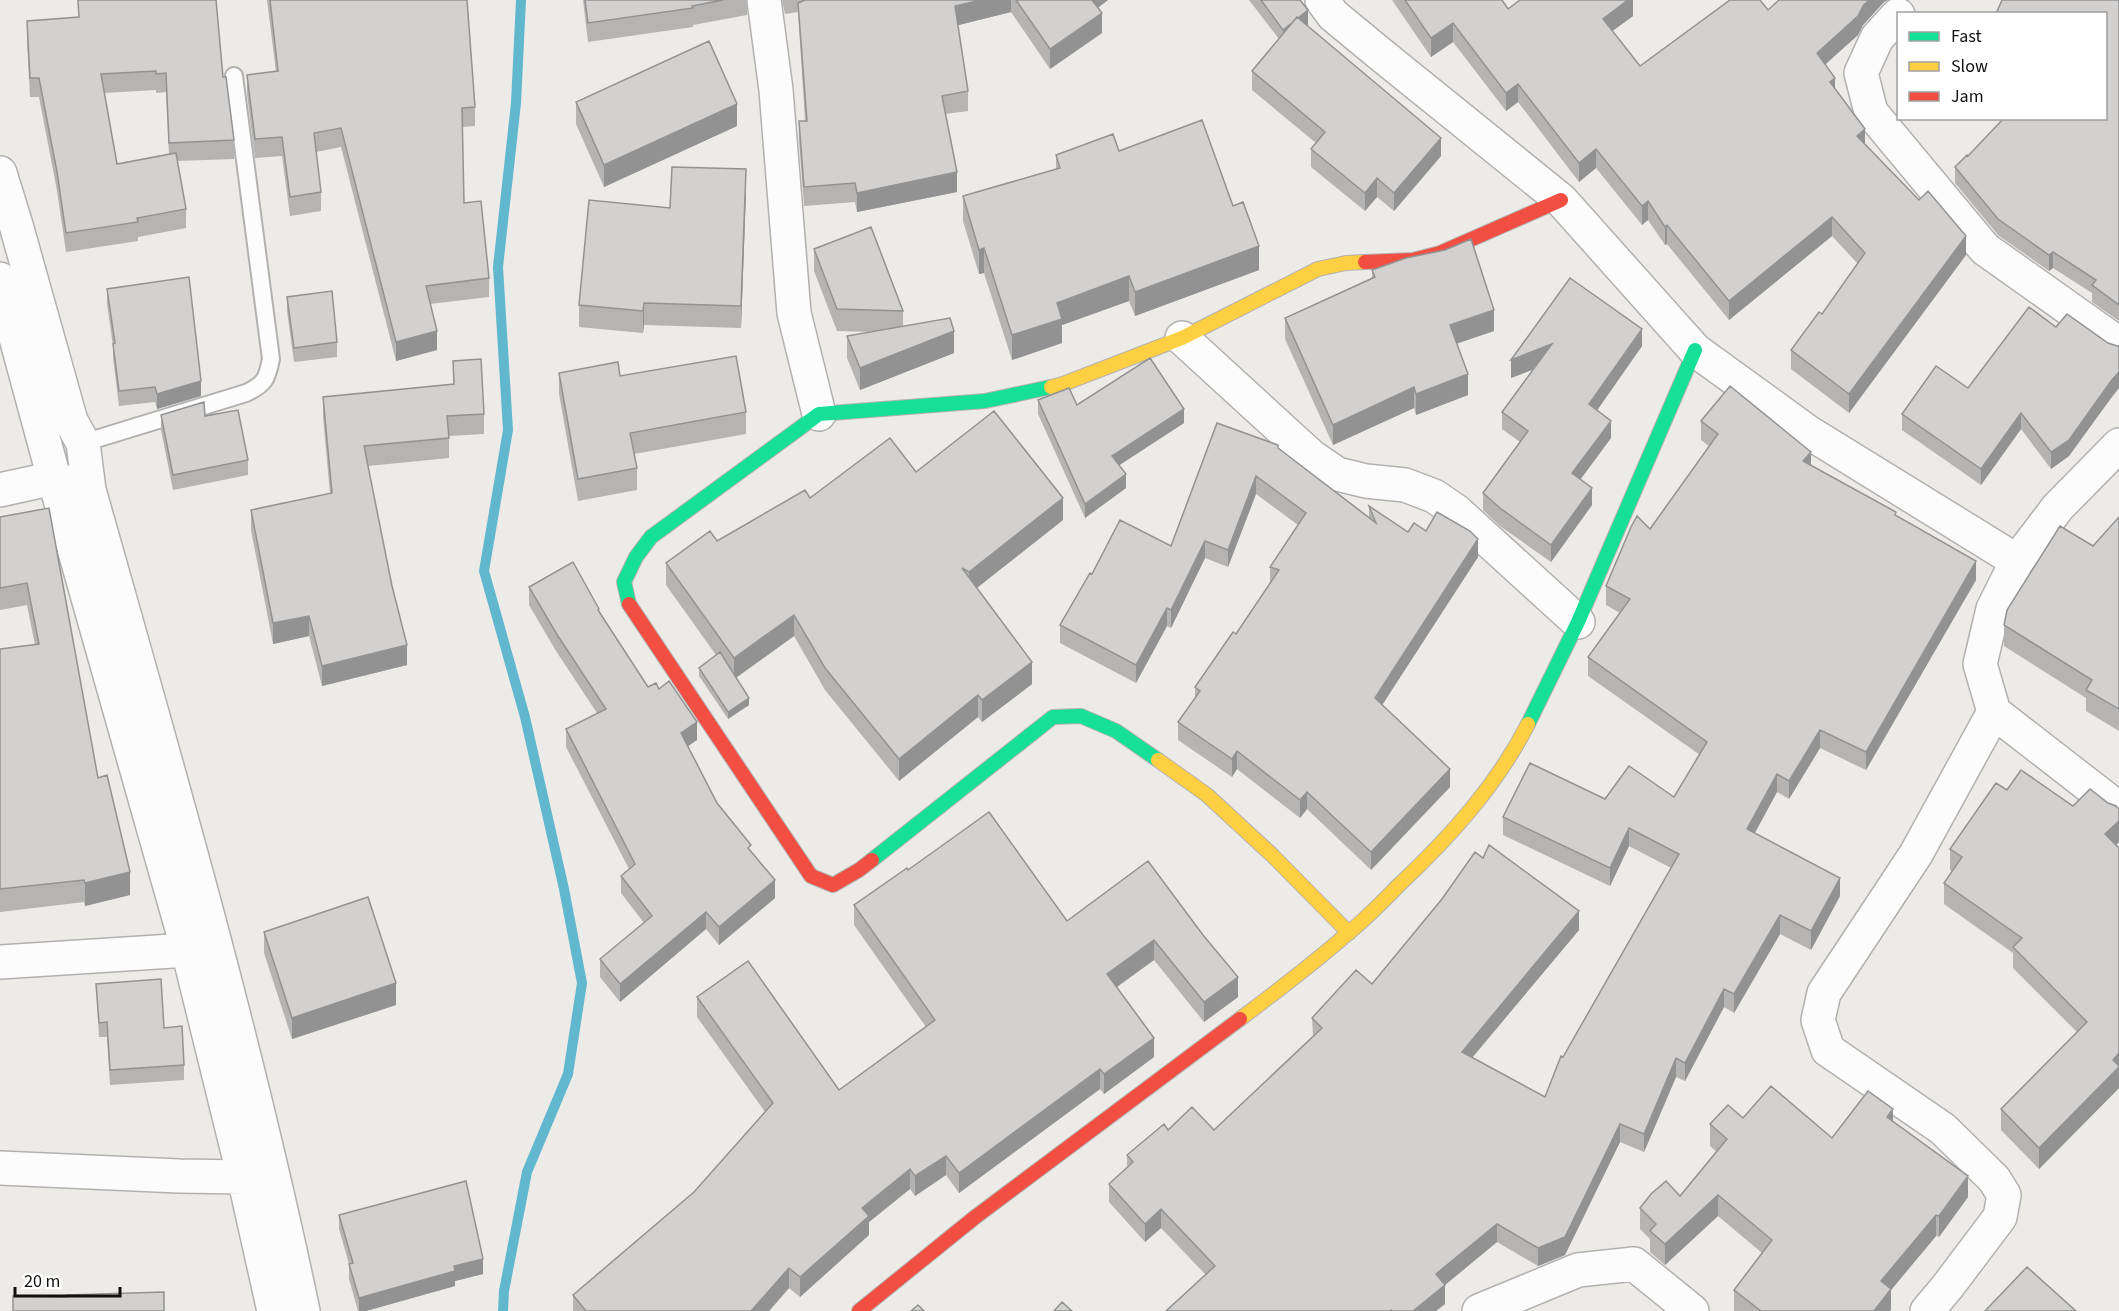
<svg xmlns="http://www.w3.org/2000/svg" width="2119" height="1311" font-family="'Source Sans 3',sans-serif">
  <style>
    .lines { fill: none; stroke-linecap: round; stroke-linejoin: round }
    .stream { stroke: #60b7ce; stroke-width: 10 }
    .lane-casing { stroke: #b3b1af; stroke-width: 20 }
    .street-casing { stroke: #b3b1af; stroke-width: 36 }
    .fast-casing { stroke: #b3b1af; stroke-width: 16 }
    .slow-casing { stroke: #b3b1af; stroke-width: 16 }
    .jam-casing { stroke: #b3b1af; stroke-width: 16 }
    .lane { stroke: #fcfcfc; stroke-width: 16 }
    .street { stroke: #fcfcfc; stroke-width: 33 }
    .fast { stroke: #16e098; stroke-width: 14 }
    .slow { stroke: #ffcf43; stroke-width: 14 }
    .jam { stroke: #f24e42; stroke-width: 14 }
    .wall { fill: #b5b4b3; fill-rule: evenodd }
    .shaded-wall { fill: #939292 }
    .building { fill: #d2d1d0; stroke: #939292; stroke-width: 1.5 }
  </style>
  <rect width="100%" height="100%" fill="#edebe8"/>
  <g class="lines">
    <path class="stream" d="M503,1311L504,1291L527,1172L568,1074L582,983L564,889L525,717L484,571L508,430L498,267L516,103L521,0"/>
    <defs>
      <path id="lane" d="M83,443L246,393C265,384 267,379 271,359L234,76"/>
      <path id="street" d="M764,0L776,90L794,313L819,414
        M1322,0L1333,15L1379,53L1561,200L1695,350L1808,432L2017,561
        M1898,15L1877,38L1861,73L1871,112L1985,249L2119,344
        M0,173L16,225L71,421L83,443L89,490C166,762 245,1034 303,1311
        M0,279L54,478L188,950L244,1177L274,1311
        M1182,338L1312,457L1337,474L1366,481L1405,485L1434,496L1456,511L1578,622
        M2119,445L2058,507L2017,561L1993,609L1980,664L1994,712L2119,809
        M0,490L54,478L74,485
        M0,962L188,950
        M0,1168L179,1176L244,1177L263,1185
        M1479,1311L1578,1270L1634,1264L1692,1311
        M1927,1311L1948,1286L2000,1217L2004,1195L1994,1179L1943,1129L1828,1050L1818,1020L1824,993L1916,854L1994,712"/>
      <path id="fast" d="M629,604L624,582L636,557L651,537L819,414L985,401L1051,387
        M1528,724L1578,622L1695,350
        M872,860L1053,717L1081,716L1116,731L1158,760"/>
      <path id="slow" d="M1051,387L1063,384L1182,338L1318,269L1346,263L1365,262
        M1158,760L1207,795L1272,855L1349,933
        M1240,1019C1276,992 1313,964 1347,934C1366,919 1383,901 1400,884C1450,837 1497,785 1528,724"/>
      <path id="jam" d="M1365,262L1413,260L1440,253L1561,200
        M629,604L811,876L833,885L859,870L872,860
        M859,1311L974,1218L1240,1019"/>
    </defs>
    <use href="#lane" class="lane-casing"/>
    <use href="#street" class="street-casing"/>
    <use href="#fast" class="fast-casing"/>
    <use href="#slow" class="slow-casing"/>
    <use href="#jam" class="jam-casing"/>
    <use href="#lane" class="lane"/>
    <use href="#street" class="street"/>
    <use href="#fast" class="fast"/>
    <use href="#slow" class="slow"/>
    <use href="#jam" class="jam"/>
  </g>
  <path class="wall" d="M78,0H216L223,77L234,140V159L177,161L186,209V228L138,237V241L66,252L57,191L39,97H30L27,40V21L78,17ZM156,90V93L166,92L169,155L117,164L104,93Z
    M267,0H467L475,107V126L462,127L464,203L489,278V297L430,304L437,350L396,361L341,147L316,152L321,192V211L290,216L282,156L255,158L247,94V75L276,72Z
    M583,0H747V15L693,25V27L588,42Z
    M782,0H1108L1098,8L1102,33L1050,69L1011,12L958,25L968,91V111L945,114L957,192L857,212L855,202L804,206L799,141V121H805L798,12L785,14Z
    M1249,0H1300L1308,25L1307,26L1441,156L1394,211L1377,197L1365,211L1311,167V149L1316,143L1252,90V71L1279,39Z
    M1392,0H1502L1508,9L1633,0V16L1612,31L1640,66L1768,10L1884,2L1863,25L1858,35L1825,64L1835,89L1865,145L1966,255L1849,413L1791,369V350L1822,314L1858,264L1832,236L1729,320L1667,244L1665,245L1648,220L1642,225L1596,168L1579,182L1518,102L1506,111L1453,42L1431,57Z
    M2119,0V321L2092,302V293L2053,268L2049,271L1998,235L1955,183V167L1968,156L2106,118Z
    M576,102L737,126L604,187L576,124Z
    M1119,151L1233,206L1259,270L1135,316L1129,301L1062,325V343L1012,360L984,273L979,274L963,221V196L1056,169V155Z
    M746,191L741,328L644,325L643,333L579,327V305L670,208Z
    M814,249L903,311V326L954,353L860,390L847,358V336L874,332L837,331L814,271Z
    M1372,270L1494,331L1457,343L1468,395L1416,415L1414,408L1333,445L1285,339V318L1372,278Z
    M107,289L201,396L157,409L155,402L119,406L113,358V346L107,304Z
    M287,297L337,342V357L294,362L287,311Z
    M2056,327L2117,346H2119V388L2111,398L2069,456L2051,469L2021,429L1981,485L1902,430V414L1968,388Z
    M1642,346L1597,410L1611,438L1580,479L1592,505L1551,562L1500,526L1483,510V493L1520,442L1502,429V412L1534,369L1511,378V360Z
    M453,361L484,414V434L449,436V458L368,466L407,665L322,686L309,636L273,644L251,530V510L330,494L323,417V397L453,384Z
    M559,373L746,412V434L634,454L637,468V490L578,501L559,394Z
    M1038,400L1077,405L1184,423L1119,465L1126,488L1085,518L1038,414Z
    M161,415L248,460V475L173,490L161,430Z
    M1701,421L1811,465L1896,516L1976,580L1866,770L1820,748L1789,799L1777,792L1755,833L1840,896L1811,950L1780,934L1734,1013L1724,1007L1685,1081L1676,1077L1644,1152L1620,1142L1565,1255L1538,1266L1497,1242L1445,1285V1304L1436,1311H1166L1206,1275L1161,1228L1145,1242L1109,1202V1184L1127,1168V1155L1168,1130H1214L1313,1036L1312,1018L1372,984L1579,930L1472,1057L1545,1097L1563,1057L1671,868L1629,846L1610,886L1503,835V817L1605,799L1674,797L1700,755L1588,676V657L1620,613L1606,605V586L1650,529L1709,446L1701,440Z
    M1278,448L1369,517V506L1408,532L1426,531L1478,557L1382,705L1450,787L1371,870L1307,809L1300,818L1237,769L1232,777L1178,740V722L1195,698V687L1236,634L1270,583V567L1298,525L1256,494L1228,567L1205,558L1171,628L1167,626L1136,683L1060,643V625L1092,574L1171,546Z
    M916,472L1063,520L977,588L1032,684L982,722L978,717L899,781L825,690L794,636L736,678L749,705L728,719L699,676V668L716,655L666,585V563L717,541Z
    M49,508L98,778L130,895L85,906L84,902L0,912V649L35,645L27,605L0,610V517Z
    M2119,517V731L2086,711V698L2004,646V625L2093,546Z
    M529,587L599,612L648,687L659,689L697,740L688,746L717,803L751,851L775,898L719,945L706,929L620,1002L600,977V959L644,923L621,893V876L629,869L566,747V729L597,713L556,651L529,605Z
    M2007,790L2073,806L2108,803L2119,809V842L2116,845L2119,848V1088L2039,1169L2001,1130V1109L2077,1032L2013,968V953L1944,904V883L1952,871L1950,870V849Z
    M1148,861L1238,997L1204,1022L1154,960L1117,987L1154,1057L1104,1094L1100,1089L959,1193L946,1175L915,1196L910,1189L869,1222V1235L800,1297L789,1288L769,1311H573V1295L694,1192L765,1112L697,1017V997L839,1090L926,1027L854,925V905L908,870L1067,921Z
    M264,932L396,1005L292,1039L264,953Z
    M96,984L164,1028L184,1065V1080L110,1085L107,1037H99Z
    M1893,1121L1968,1197L1939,1237L1936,1236L1891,1290L1890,1311H1734V1290L1762,1253L1718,1216L1665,1265L1650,1252V1239L1640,1229V1208L1680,1196L1717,1152L1710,1146V1124L1832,1138Z
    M339,1215L483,1274L455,1281V1286L366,1311H358L349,1279V1264L339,1229Z"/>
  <path class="shaded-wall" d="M981,0H1011V12L955,26V6Z
    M1089,0H1108L1089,14Z
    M1628,0H1633V16L1603,38V19Z
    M1869,0H1888L1884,2L1863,25L1858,35L1817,72V53Z
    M1308,10V25L1283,44V30Z
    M1102,13V33L1050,69V49Z
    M1453,23V42L1431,57V38Z
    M1835,78V97L1830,82Z
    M1518,84V102L1506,111V93Z
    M737,104V126L604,187V165Z
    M1865,129V148L1857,136Z
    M1441,138V156L1394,211V193Z
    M1596,149V168L1579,182V163Z
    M746,169V191L741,328V306Z
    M957,172V192L857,212V193Z
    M1377,178V197L1365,211V193Z
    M1648,201V220L1642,225V206Z
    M1832,217V236L1729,320V301Z
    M1667,225V244L1665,245V227Z
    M1966,236V255L1849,413V394Z
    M1259,246V270L1135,316V292Z
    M984,248V273L979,274V250Z
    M2053,252V268L2049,271V255Z
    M1129,276V301L1062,325V343L1012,360V335L1057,303Z
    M644,303V325L643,333V311Z
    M1494,310V331L1450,346V325Z
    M1642,329V346L1589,422V404Z
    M437,331V350L396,361V342Z
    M954,331V353L860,390V368Z
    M1552,344V362L1511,378V360Z
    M2119,372V388L2111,398L2069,456L2051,469V452Z
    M1468,374V395L1416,415V394Z
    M201,381V396L157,409V394Z
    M1414,387V408L1333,445V425Z
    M1184,409V423L1112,470V456Z
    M2021,413V429L1981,485V469Z
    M1611,421V438L1572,491V473Z
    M1811,452V470L1803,461Z
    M1126,474V488L1085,518V504Z
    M1256,476V494L1228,567V550Z
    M1592,488V505L1551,562V545Z
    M1063,498V520L969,594V572Z
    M1478,539V557L1375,716V698Z
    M1205,541V558L1171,628V610Z
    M1976,561V580L1866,770V752Z
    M1167,608V626L1136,683V665Z
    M794,615V636L734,679V658Z
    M309,616V636L273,644V623Z
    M407,645V665L322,686V666Z
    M1032,662V684L982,722V700Z
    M978,695V717L899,781V759Z
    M749,698V705L728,719V712Z
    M697,722V740L681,751V733Z
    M1820,730V748L1789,799V781Z
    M1237,751V769L1232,777V759Z
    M1450,769V787L1371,870V852Z
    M1777,774V792L1747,847V829Z
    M1307,792V809L1300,818V800Z
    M2119,821V842L2105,855V834Z
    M1629,828V846L1610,886V868Z
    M130,872V895L85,906V883Z
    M1840,878V896L1811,950V931Z
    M775,880V898L719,945V927Z
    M1579,911V930L1462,1070V1052Z
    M706,912V929L620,1002V984Z
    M1780,915V934L1734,1013V994Z
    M1154,940V960L1107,994V974Z
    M1238,977V997L1204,1022V1002Z
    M396,983V1005L292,1039V1018Z
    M1724,989V1007L1685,1081V1063Z
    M1154,1038V1057L1104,1094V1074Z
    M2119,1053V1088L2039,1169V1148Z
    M1676,1058V1077L1644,1152V1134Z
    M1100,1069V1089L959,1193V1173Z
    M1893,1109V1130L1887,1117Z
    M1620,1124V1142L1565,1255L1538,1266V1248Z
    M946,1156V1175L915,1196V1176Z
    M910,1169V1189L869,1222V1235L800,1297V1277L862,1208Z
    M1968,1176V1197L1939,1237V1216Z
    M1718,1195V1216L1665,1265V1244Z
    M1161,1209V1228L1145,1242V1224Z
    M1936,1215V1236L1891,1290V1310L1890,1311H1874L1881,1281Z
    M1497,1224V1242L1445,1285V1304L1436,1311H1413L1436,1274Z
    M483,1259V1274L455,1281V1286L366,1311H359V1298L454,1266Z
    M789,1268V1288L769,1311H751Z"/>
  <path class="building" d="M78,0H216L223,77H226L234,140L169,143L166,73L156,74V71L101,74L117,164L176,153L186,209L137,218L138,222L66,233L57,172L39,78H30L27,21L79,17Z
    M270,0H467L475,107L462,108L464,203L481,201L489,278L426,286L437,331L396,342L341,128L314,133L321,192L290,197L282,137L255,139L247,75L278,71Z
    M585,0H723L692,6L693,8L588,23Z
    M805,0H981L955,6L968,91L942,96L957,172L857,193L855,183L804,187L799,121H807L798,3Z
    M1016,0H1092L1102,13L1050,49Z
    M1261,0H1300L1308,10L1298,18L1297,17L1293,22L1283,30Z
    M1405,0H1502L1508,9L1520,0H1628L1603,19L1640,66L1730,0H1760L1768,10L1779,0H1869L1863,6L1858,16L1817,53L1835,78L1830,82L1865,129L1857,136L1919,200L1928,191L1966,236L1849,394L1791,350L1819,312L1822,314L1865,253L1832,217L1729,301L1667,225L1665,227L1648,201L1642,206L1596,149L1579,163L1518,84L1506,93L1453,23L1431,38Z
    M2002,0H2119V305L2092,285L2096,280L2053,252L2049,255L1998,219L1955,167L1967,155L1968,156L2004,118H2106V14H1996Z
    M1297,17L1441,138L1394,193L1377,178L1365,193L1311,149L1325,132L1252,71Z
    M709,41L737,104L604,165L576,102Z
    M1202,120L1233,206L1243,202L1259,246L1135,292L1129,276L1057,303L1062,319L1012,335L984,248L979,250L963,196L1060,168L1056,155L1113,134L1119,151Z
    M672,167L746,169L741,306L644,303L643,311L579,305L589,200L670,208Z
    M871,227L903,311L837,309L814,249Z
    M1471,239L1494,310L1450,325L1468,374L1416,394L1414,387L1333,425L1285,318L1375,277L1372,270L1406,258L1445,250Z
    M189,277L201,381L157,394L155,387L119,391L113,344L115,343L107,289Z
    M1570,278L1642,329L1589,404L1611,421L1572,473L1592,488L1551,545L1500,508L1483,493L1528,431L1502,412L1552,344L1511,360Z
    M332,291L337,342L294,348L287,297Z
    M2029,307L2056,327L2067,314L2108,343L2117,346H2119V372L2111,381L2069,440L2051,452L2021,413L1981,469L1902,414L1936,366L1968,388Z
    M950,318L954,331L860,368L847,336Z
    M736,356L746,412L630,433L637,468L578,479L559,373L618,362L620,376Z
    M1150,358L1184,409L1112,456L1126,474L1085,504L1038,400L1069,388L1077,405Z
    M481,359L484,414L447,416L449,438L364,446L392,586L407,645L322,666L309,616L273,623L251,510L332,493L323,397L454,384L453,361Z
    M1730,386L1811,452L1803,461L1896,512L1895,515L1976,561L1866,752L1820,730L1789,781L1777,774L1747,829L1840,878L1811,931L1780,915L1734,994L1724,989L1685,1063L1676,1058L1644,1134L1620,1124L1565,1237L1538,1248L1497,1224L1436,1274L1445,1285L1413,1311H1392L1391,1310L1390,1311H1166L1215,1266L1161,1209L1145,1224L1109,1184L1133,1162L1127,1155L1164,1124L1168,1130L1192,1107L1214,1130L1322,1028L1312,1018L1356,970L1372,984L1442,899L1475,852L1483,858L1489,845L1579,911L1462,1052L1545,1097L1561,1056L1563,1057L1679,854L1629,828L1610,868L1503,817L1530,763L1605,799L1629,766L1674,797L1707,742L1588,657L1630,599L1606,586L1631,527L1637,516L1650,529L1718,434L1701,421Z
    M204,402L205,416L238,410L248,460L173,475L161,415Z
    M994,411L1063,498L969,572L962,568L1032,662L982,700L978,695L899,759L825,668L794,615L734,658L666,563L710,531L717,541L805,490L810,498L890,438L916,472Z
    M1217,423L1278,445V448L1376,523L1369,506L1408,532L1414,523L1426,531L1437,512L1470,531L1478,539L1375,698L1450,769L1371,852L1307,792L1300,800L1237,751L1232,759L1178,722L1200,691L1195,687L1233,632L1236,634L1279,570L1270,567L1306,513L1256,476L1228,550L1205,541L1171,610L1167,608L1136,665L1060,625L1090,573L1092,574L1120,520L1171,546Z
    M49,508L98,778L107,775L130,872L85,883L84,880L0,889V649L39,644L27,583L0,588V517Z
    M2119,517V709L2086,690L2092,680L2004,625L2007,610L2060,526L2093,546Z
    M573,562L599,609L598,610L648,687L656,683L659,689L669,681L697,722L681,733L717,803L751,845L748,848L775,880L719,927L706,912L620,984L600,959L652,916L621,876L635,864L566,729L606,709L556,633L529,587Z
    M720,652L749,698L728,712L699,668Z
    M2021,770L2073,806L2090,789L2108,803L2116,806L2119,809V821L2105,834L2119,848V1053L2113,1060L2119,1066V1067L2039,1148L2001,1109L2087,1022L2013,947L2022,938L1944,883L1962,857L1950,849L1996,783L2007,790Z
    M989,812L1067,921L1148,861L1203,935L1238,977L1204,1002L1154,940L1107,974L1154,1038L1104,1074L1100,1069L959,1173L946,1156L915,1176L910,1169L862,1208L869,1216L800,1277L789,1268L751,1311H586L573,1295L694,1192L773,1103L697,997L748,961L839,1090L935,1020L854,905L907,868L908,870Z
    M368,897L396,983L292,1018L264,932Z
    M161,979L164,1028L182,1026L184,1065L110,1070L107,1022L99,1023L96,984Z
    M1771,1086L1832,1138L1868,1091L1893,1109L1887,1117L1968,1176L1939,1216L1936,1215L1881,1281L1891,1289L1874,1311H1761L1734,1290L1772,1240L1718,1195L1665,1244L1650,1231L1656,1224L1640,1208L1651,1194L1666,1181L1680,1196L1727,1139L1710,1124L1728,1105L1743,1118Z
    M466,1181L483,1259L454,1266L455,1271L359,1298L349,1264L353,1263L339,1215Z
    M2027,1267L2076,1311H1985Z
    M164,1292V1311H13V1296L67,1297V1295Z
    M1062,1302L1072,1311H1054Z
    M918,1305L924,1311H911Z"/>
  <rect x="1897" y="12" width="210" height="108" fill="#ffffff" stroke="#a09f9f" stroke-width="1.5"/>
  <rect x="1909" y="32" width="30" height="9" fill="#16e098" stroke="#a09f9f" stroke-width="1.5"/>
  <text x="1951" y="42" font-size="18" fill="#11100e">Fast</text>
  <rect x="1909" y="62" width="30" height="9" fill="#ffcf43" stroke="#a09f9f" stroke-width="1.5"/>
  <text x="1951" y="72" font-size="18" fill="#11100e">Slow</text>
  <rect x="1909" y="92" width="30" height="9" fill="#f24e42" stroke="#a09f9f" stroke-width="1.5"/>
  <text x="1951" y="102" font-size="18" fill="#11100e">Jam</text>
  <path d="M15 1287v9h105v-9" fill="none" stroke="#11100e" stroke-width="3"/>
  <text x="24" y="1287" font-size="18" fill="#11100e" stroke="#ffffff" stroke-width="4.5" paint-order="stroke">20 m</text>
</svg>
